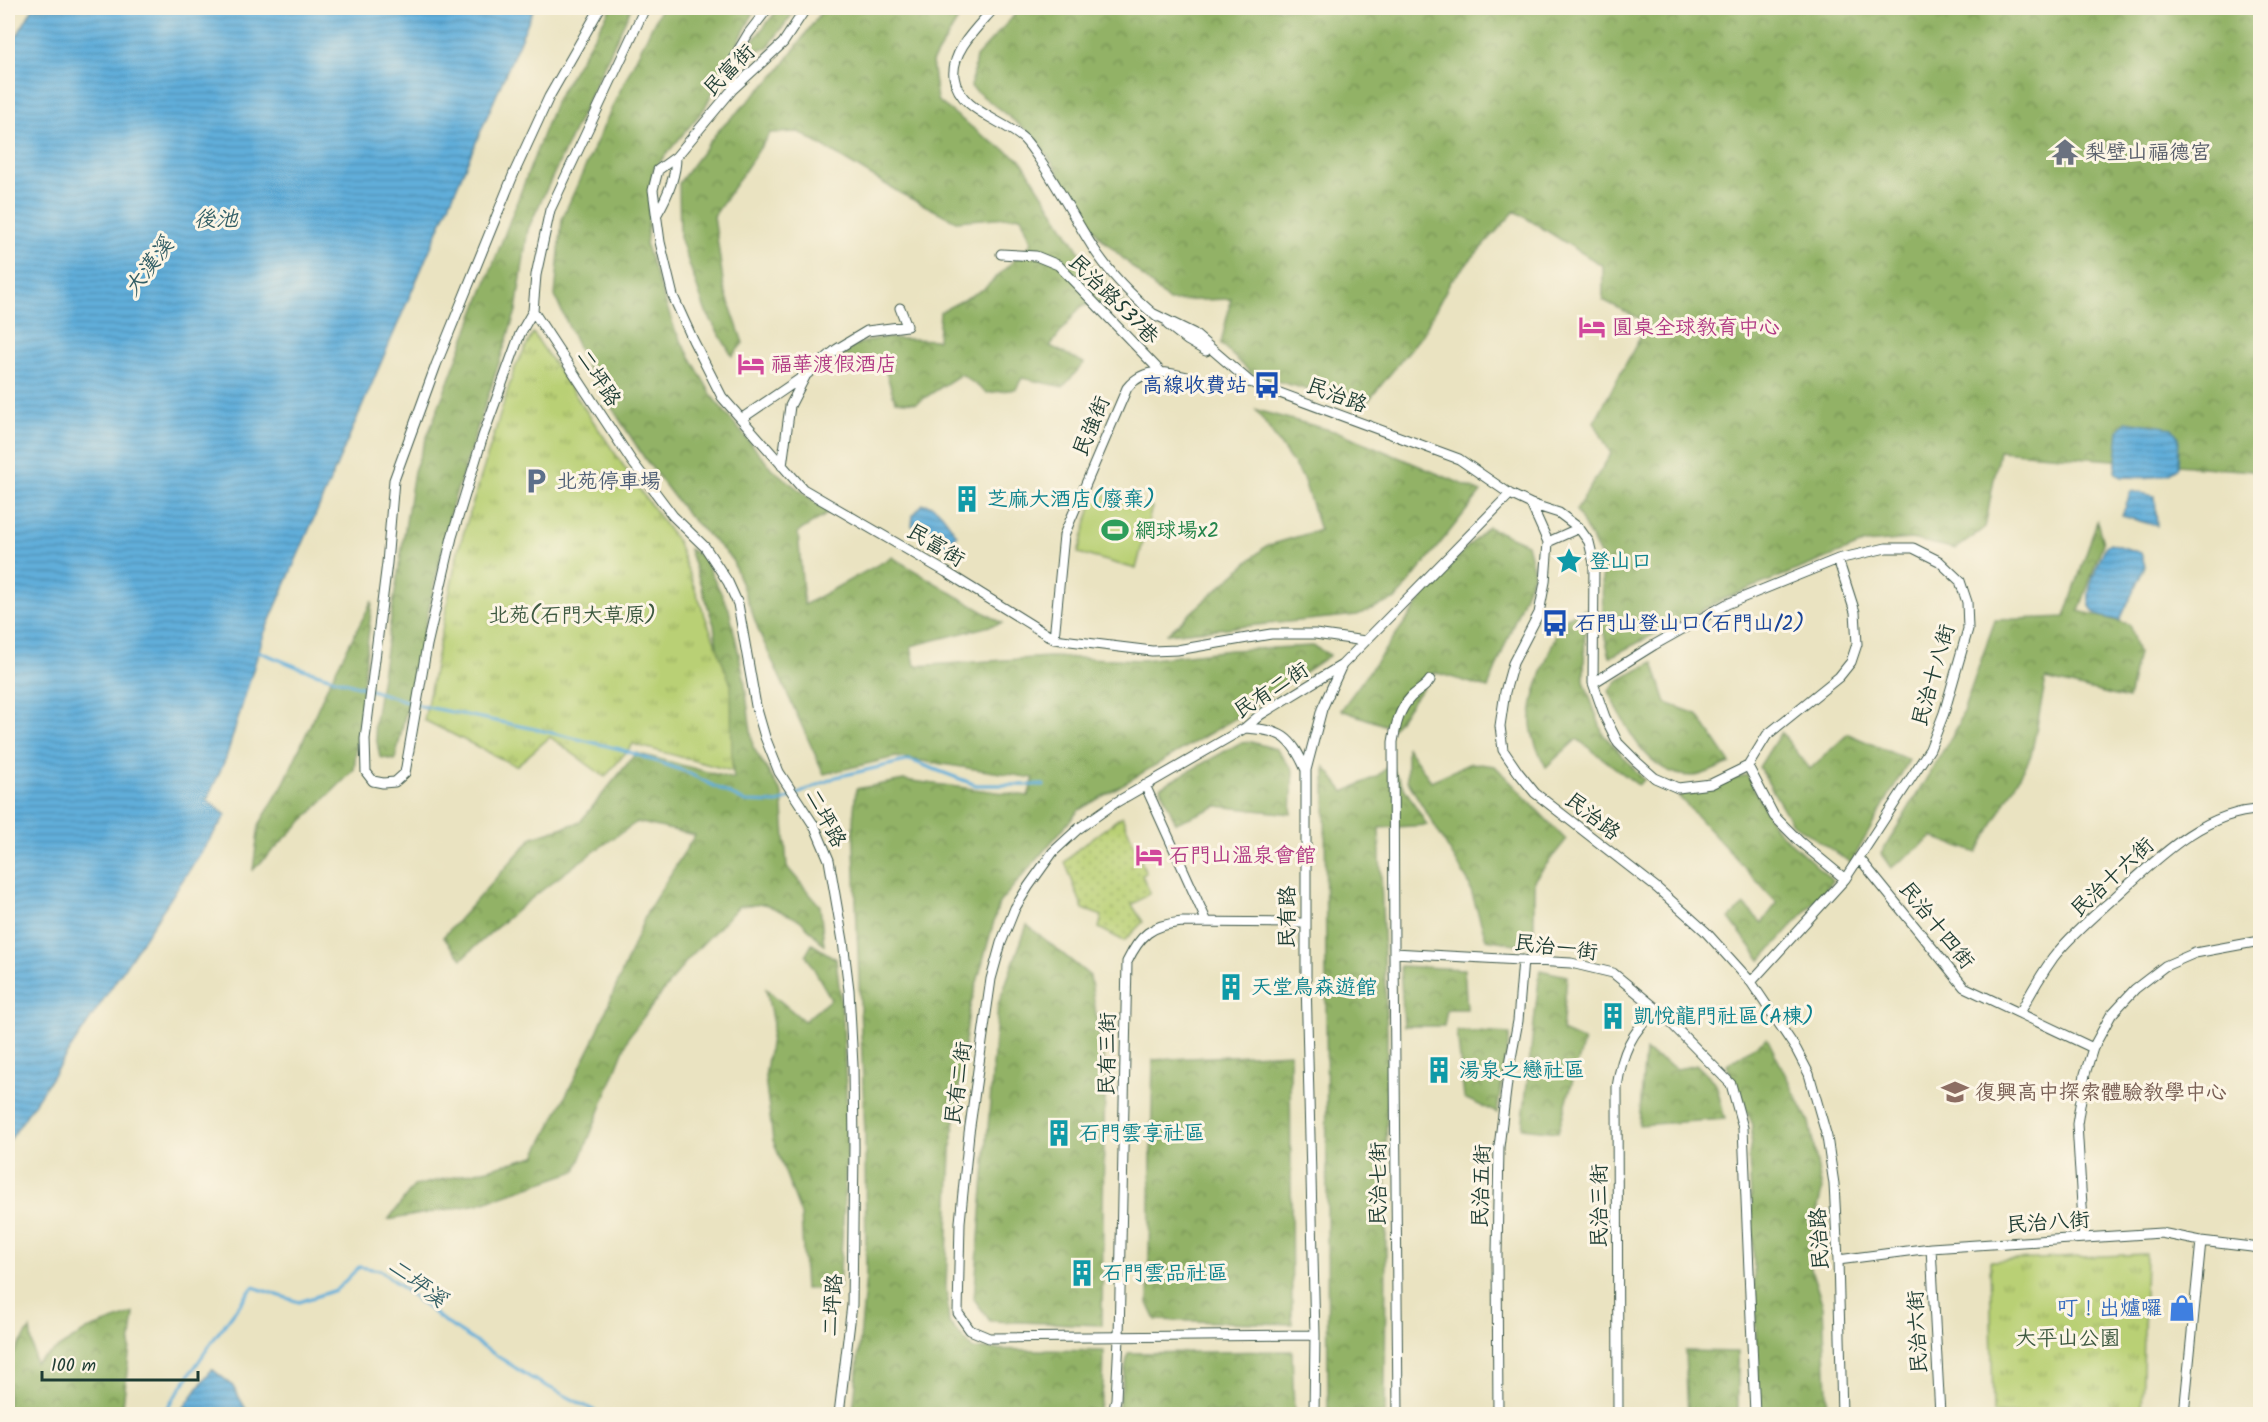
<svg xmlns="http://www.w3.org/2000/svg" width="2268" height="1422" font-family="Kalam,'LXGW WenKai TC',sans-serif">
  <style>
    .grass { fill: #b9d075; stroke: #6c8654; stroke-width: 1.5 }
    .forest { fill: url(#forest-crowns); stroke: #58784d; stroke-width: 1.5 }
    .park { fill: url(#park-tufts); stroke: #6c8654; stroke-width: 1.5 }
    .garden { fill: url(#garden-dots); stroke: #6c8654; stroke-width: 1.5 }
    .water { fill: url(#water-rules); stroke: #407687; stroke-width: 1.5 }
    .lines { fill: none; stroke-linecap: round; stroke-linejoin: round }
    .stream { stroke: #61aeda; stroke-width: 3 }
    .minor-casing { stroke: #3d5649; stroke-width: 11 }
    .minor { stroke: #fff; stroke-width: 9 }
    .labels { text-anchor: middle; stroke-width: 6; stroke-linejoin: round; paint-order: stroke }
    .street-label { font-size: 21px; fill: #1f3d34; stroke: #fcf5e5 }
    .worship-label { font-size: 21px; fill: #5b616d; stroke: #fcf5e5; text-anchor: start }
    .hotel-label { font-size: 21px; fill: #b23c85; stroke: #fcf5e5; text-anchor: start }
    .transit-label { font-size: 21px; fill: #164399; stroke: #fcf5e5; text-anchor: end }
    .service-label { font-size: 21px; fill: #4e5e75; stroke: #fcf5e5; text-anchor: start }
    .culture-label { font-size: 21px; fill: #0d838f; stroke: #fcf5e5; text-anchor: start }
    .leisure-label { font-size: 21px; fill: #27864d; stroke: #fcf5e5; text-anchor: start }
    .park-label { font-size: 21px; fill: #3e5a41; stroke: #fcf5e5 }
    .education-label { font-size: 21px; fill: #785e54; stroke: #fcf5e5; text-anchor: start }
    .shop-label { font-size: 21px; fill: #366cbe; stroke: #fcf5e5; text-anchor: end }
    .water-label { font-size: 22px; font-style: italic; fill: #335f66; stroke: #fcf5e5 }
  </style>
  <defs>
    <pattern id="forest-crowns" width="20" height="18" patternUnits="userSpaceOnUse" patternTransform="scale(1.5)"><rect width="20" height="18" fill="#92b266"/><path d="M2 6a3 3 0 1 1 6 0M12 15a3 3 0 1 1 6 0" fill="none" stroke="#779255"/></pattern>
    <pattern id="park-tufts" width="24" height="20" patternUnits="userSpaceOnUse" patternTransform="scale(1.5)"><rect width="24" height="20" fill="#b9d075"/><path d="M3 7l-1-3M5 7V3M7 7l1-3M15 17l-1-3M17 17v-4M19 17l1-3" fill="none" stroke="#96aa61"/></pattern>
    <pattern id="garden-dots" width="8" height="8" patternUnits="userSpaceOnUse" patternTransform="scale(1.5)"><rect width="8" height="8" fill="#b9d075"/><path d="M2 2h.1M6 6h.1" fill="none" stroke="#96aa61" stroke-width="1.8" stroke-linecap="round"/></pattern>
    <pattern id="water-rules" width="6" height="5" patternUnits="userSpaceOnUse" patternTransform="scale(1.5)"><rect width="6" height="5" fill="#61aeda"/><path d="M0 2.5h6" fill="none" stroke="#4f8fb2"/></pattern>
  </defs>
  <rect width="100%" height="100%" fill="#fcf5e5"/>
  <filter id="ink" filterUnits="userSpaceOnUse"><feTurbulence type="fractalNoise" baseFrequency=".0167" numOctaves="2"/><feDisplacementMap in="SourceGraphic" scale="12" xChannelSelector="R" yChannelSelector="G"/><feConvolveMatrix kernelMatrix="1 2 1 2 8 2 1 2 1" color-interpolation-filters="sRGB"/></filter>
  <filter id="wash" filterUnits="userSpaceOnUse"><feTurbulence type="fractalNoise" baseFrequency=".008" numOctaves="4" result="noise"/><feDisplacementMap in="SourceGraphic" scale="24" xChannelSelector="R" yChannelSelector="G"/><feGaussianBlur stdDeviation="1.35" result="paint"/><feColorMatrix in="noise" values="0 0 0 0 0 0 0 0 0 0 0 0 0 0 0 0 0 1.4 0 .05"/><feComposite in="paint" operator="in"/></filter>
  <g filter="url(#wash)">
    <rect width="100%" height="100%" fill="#eae3c1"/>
    <path class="grass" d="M1095,492L1152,507L1136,569L1078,553Z"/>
    <path class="forest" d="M611,8H631L528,229L516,311L452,506L395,760L380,757L374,727L414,471L556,100Z
      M661,8H756L704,109L653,170L646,246L675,330L714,399L772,469L829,513L798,532L804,605L892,557L1002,623L911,646L915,666L1049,657L1143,660L1231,650L1313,646L1330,655L1234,719L1079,810L999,903L969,1011L951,1149L946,1287L949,1323L973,1349L1104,1351L1103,1387L1098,1414H853L866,1276L865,1136L853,821L856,789L904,780L1028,796L1034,778L896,757L824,774L760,634L732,559L687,514L645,459L589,372L555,296L562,219L614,103Z
      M779,8H797L767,48L744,52Z
      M824,8H965L932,62L937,100L983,136L1021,160L1078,250L1124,302L1081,306L1050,346L1084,363L1063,387L1022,378L1016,389L987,393L961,374L917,403L895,401L882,359L844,361L840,357L858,344L880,338L938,340L940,312L984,289L1032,243L1021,216L956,221L900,193L799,132L770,133L714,216L724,288L743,343L732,356L705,310L680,237L679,183L717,132L778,72Z
      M1021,8H2260V488L2253,471L1999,451L1985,528L1956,549L1911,539L1865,543L1726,598L1610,657L1603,630L1602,558L1576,510L1611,454L1594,422L1648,323L1603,300V266L1515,211L1451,281L1422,335L1364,406L1252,374L1221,344L1231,299L1169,301L1098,235L1036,138L971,87L976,57Z
      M1256,410L1341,433L1481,492L1396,599L1357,615L1167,634L1266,546L1320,530L1303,478Z
      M2097,521L2103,543L2079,611L2129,624L2138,653L2128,699L2046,679L2031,756L1977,853L1933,837L1891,868L1881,854L1958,726L1995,620L2065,617Z
      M1488,527L1527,544L1534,572L1488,688L1434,672L1393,728L1341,710L1440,574Z
      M689,549L703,557L729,609L744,678L753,747L782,794L787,867L820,906L824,945L800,920L765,904L739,906L688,959L629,1036L576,1171L478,1204L388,1220L414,1186L480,1171L535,1156L593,1042L647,912L695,835L637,822C574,864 516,907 462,959L443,937L533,837L580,822L636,753L734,779L714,625Z
      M372,601L354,770L253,870L259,825L284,783L329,683Z
      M1585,609L1584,681L1603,734L1644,780L1638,785L1577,739L1546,767C1539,754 1532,739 1531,723C1529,697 1552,647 1561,621Z
      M1653,662L1666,703L1697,714L1730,763C1718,767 1702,777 1691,776C1647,775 1625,726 1609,691L1617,681Z
      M1781,732L1810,769L1848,734L1909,760L1851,863L1791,822L1759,767Z
      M1251,742L1276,749L1293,770L1291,814L1217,806L1176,823L1160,787L1240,743Z
      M1407,747L1431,781L1471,763L1495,766L1566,840L1534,880V947L1486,939L1468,881L1407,780Z
      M1390,765L1427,825L1379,828L1387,1034L1385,1414H1328L1325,767L1344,792L1377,776Z
      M1747,775L1774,827L1833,881L1761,960L1729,918L1744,905L1762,923L1777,903L1679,797L1685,793Z
      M1027,925L1090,976L1106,1077L1104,1123L1102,1325L990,1321L974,1299L998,1005Z
      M812,944L836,959L843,1022L848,1135L839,1288L805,1289L801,1215L773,1140L765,1077L773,1024L766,989L804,1021L831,999L806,955Z
      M1400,966L1464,969L1467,1009H1447L1444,1026H1404Z
      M1540,970L1567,976L1562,1031L1584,1041L1558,1132L1522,1128Z
      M1457,1031L1510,1034L1497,1113L1464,1098Z
      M1767,1038L1809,1122L1822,1190L1809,1246L1811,1269L1823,1306L1828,1414H1758L1754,1267L1749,1156L1753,1125L1727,1065Z
      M1645,1051L1677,1069L1697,1065L1716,1084L1725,1119L1639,1125Z
      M1290,1053L1292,1324L1156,1320L1148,1303L1153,1060Z
      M134,1313L122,1414H8V1362L30,1329L35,1363L87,1330Z
      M1292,1351L1294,1414H1117L1128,1353Z
      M1685,1351L1738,1352V1414H1688Z"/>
    <path class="park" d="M533,333L642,493L677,541L731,685L732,771L633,744L605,777L550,737L516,766L424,720L458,551L514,370Z
      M2146,1254L2142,1414H1993L1990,1261Z"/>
    <path class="garden" d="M1122,816L1146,873L1142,875L1150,893L1132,905L1143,922L1124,941L1099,928L1102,916L1083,909L1065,862L1079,848Z"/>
    <path class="water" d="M33,8H534L264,634L226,758L207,800L226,815L8,1143V51Z
      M2126,421L2172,428L2179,438L2178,467C2164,481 2139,477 2121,477L2115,472L2119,430Z
      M2131,491L2155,496L2157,526L2122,516Z
      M923,504C939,503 948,524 957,535L945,546L930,529L912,526L913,515Z
      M2110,543L2141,553L2145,566L2120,620C2113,619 2103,618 2097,614C2077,602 2099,564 2105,547Z
      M212,1369L232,1385L247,1411L245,1414H179Z"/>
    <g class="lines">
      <path class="stream" d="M255,650L300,668L422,706L535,729L620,749L684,771L746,802L778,803L836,777L910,760L976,785H1044
        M163,1414L216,1336L253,1287L299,1302L336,1290L359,1267L380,1270L445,1322L531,1378L601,1414"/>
    </g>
  </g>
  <g filter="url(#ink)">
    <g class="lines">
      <defs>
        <path id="minor" d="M600,8L549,97L514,173L436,365L394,480L387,563L365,739L366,772L373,781L383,783L395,782L405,773L427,645L452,537L483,436L520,334L533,311L536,275L550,210L645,8
          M806,8L783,43L732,90L676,157L658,170L653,190L660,242L673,296L693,340L722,397L803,489L946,572L1054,639L1152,651L1177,650L1271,634H1315L1365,641
          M994,8C979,26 951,50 954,77C959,111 1002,119 1024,139C1032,147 1038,158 1045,168C1062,194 1076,221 1092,246C1109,273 1133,297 1157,317
          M732,90L735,56L748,34L768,8
          M657,214C667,197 676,177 676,157
          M1001,254L1036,256L1058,265L1161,372
          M533,311L631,460L673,516L705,547L728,582L738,604L756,706L765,737L779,772L815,827L829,860L843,941L849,990L853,1066L854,1147L852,1305L839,1414
          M1154,314L1193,333L1250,382L1459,459L1510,494L1531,504L1548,542L1545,582L1539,613L1513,663L1505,692L1500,726L1503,750L1518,772L1535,793L1657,888L1705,931L1751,982L1796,1049L1809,1074L1827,1137L1834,1184L1838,1260L1842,1414
          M1168,325L1187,340L1206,351
          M741,419L804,376
          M782,466L790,406L806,375L837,349L867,331L907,326L900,308
          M1531,504L1559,513L1579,528L1589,542L1594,563L1593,683L1605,717L1618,743L1637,762L1655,778L1678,788L1711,784L1748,766L1767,735L1839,677L1851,662L1857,644L1855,612L1838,559
          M1548,542L1579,528
          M1054,639L1064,535L1127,388C1153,356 1189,382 1221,385C1230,386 1241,383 1250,382
          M1430,680C1425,688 1418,690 1411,697C1399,710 1396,724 1393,742L1394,953L1571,963L1613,973L1657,1009L1731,1084L1743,1128L1755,1414
          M1593,683L1654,645L1727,604L1838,559L1886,548H1913L1939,561L1960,581L1967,602L1968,629L1944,713L1930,749L1845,879L1751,982
          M1245,728C1282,730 1291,736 1306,770
          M1748,766L1774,816L1799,841L1845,879
          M1145,785L1207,922
          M1860,859L1964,987L2093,1048
          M1394,953L1398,1414
          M2020,1013C2030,994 2040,976 2053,958C2070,936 2094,916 2115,897C2155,861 2203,811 2260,810
          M2084,1238L2077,1124L2085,1074L2093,1048L2111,1015L2135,989L2165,966L2195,953L2260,941
          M1931,1248L1940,1414
          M1838,1260L1931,1248L2161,1233L2201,1241L2260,1248
          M1315,1335L989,1338L970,1330L958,1313L960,1222L969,1133L991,979L1001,943L1015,908L1028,887L1053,852L1078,829L1115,803L1245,728L1260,715L1342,665
          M1113,1414L1116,1399L1119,1338L1127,962C1140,935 1151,925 1182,922L1305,923
          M1314,1414L1315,1335L1306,980V770L1322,709L1342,665L1510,494
          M1498,1414L1497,1254L1499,1147L1508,1074L1518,1021L1523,960
          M1618,1414L1617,1087C1622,1053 1631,1032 1657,1009
          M2184,1414L2201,1241"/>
      </defs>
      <use href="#minor" class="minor-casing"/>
      <use href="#minor" class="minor"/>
    </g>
  </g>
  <defs>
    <symbol id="temple-bare" viewBox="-9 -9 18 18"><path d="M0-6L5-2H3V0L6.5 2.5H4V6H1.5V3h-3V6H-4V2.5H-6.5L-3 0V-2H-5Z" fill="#6b7280" stroke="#fcf5e5" stroke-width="2.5" paint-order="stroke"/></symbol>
    <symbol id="hotel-bare" viewBox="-9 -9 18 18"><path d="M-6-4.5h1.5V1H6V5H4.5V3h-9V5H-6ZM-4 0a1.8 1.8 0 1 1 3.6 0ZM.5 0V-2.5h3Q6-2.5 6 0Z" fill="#d1479c" stroke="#fcf5e5" stroke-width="2.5" paint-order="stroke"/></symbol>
    <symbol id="bus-bare" viewBox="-9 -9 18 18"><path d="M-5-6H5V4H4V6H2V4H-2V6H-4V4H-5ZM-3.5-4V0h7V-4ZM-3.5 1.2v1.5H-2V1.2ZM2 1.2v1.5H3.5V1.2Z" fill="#1a4fb4" stroke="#fcf5e5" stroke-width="2.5" paint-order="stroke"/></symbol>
    <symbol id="parking-bare" viewBox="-9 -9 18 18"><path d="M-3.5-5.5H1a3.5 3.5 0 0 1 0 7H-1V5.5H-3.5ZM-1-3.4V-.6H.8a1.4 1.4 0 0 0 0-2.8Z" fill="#5c6f8a" stroke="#fcf5e5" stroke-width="2.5" paint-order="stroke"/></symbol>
    <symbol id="building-bare" viewBox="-9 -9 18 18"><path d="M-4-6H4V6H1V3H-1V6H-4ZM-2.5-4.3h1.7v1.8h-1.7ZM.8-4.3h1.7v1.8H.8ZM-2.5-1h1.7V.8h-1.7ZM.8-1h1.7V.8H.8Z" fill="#0f9aa8" stroke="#fcf5e5" stroke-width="2.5" paint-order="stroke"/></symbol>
    <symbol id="stadium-bare" viewBox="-9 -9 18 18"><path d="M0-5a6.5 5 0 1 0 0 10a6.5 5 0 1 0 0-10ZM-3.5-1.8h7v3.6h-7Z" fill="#2e9e5b" stroke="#fcf5e5" stroke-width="2.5" paint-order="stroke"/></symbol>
    <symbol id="sight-bare" viewBox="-9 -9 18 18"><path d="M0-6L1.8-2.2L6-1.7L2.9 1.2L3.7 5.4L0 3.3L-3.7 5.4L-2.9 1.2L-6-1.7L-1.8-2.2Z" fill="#0f9aa8" stroke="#fcf5e5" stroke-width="2.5" paint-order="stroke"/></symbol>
    <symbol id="school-bare" viewBox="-9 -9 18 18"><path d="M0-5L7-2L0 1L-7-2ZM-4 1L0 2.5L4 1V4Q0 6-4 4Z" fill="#8d6e63" stroke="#fcf5e5" stroke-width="2.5" paint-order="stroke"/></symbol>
    <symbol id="shop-bare" viewBox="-9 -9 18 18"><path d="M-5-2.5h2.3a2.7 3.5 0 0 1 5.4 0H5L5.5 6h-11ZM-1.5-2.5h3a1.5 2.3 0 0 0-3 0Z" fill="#3f7fe0" stroke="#fcf5e5" stroke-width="2.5" paint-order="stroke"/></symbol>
  </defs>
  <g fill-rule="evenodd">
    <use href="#temple-bare" x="2046" y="133" width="38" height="38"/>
    <use href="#hotel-bare" x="1573" y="308" width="38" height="38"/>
    <use href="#hotel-bare" x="732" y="345" width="38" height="38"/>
    <use href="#bus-bare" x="1248" y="366" width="38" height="38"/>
    <use href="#parking-bare" x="517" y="462" width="38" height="38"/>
    <use href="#building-bare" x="948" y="480" width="38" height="38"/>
    <use href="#stadium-bare" x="1096" y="511" width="38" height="38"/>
    <use href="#sight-bare" x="1550" y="542" width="38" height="38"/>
    <use href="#bus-bare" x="1536" y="604" width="38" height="38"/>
    <use href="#hotel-bare" x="1130" y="836" width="38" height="38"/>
    <use href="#building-bare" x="1212" y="968" width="38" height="38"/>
    <use href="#building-bare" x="1594" y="997" width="38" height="38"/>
    <use href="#building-bare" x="1420" y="1051" width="38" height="38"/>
    <use href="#school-bare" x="1936" y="1073" width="38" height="38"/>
    <use href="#building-bare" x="1040" y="1114" width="38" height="38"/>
    <use href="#building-bare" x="1063" y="1254" width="38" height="38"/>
    <use href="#shop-bare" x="2163" y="1289" width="38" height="38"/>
  </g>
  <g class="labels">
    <g class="street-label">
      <text transform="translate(729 70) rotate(-45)" y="7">民富街</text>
      <text transform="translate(1114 299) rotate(45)" y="7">民治路537巷</text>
      <text transform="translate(599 378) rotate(57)" y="7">二坪路</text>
      <text transform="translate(1337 395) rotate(20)" y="7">民治路</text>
      <text transform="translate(1091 426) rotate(-67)" y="7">民強街</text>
      <text transform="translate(936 545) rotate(31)" y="7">民富街</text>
      <text transform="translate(1933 675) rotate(-74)" y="7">民治十八街</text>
      <text transform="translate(1271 690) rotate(-33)" y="7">民有二街</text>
      <text transform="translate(1593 816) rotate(38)" y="7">民治路</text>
      <text transform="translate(826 818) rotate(62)" y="7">二坪路</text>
      <text transform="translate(2112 877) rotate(-43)" y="7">民治十六街</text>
      <text transform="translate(1287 917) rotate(-90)" y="7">民有路</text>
      <text transform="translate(1937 925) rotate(51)" y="7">民治十四街</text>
      <text transform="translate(1556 947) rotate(7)" y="7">民治一街</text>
      <text transform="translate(1107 1054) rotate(-89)" y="7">民有三街</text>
      <text transform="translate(958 1083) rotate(-82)" y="7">民有二街</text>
      <text transform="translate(1378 1184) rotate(-90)" y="7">民治七街</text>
      <text transform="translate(1481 1186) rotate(-88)" y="7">民治五街</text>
      <text transform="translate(1599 1206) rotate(-90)" y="7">民治三街</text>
      <text transform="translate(2048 1222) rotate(-4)" y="7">民治八街</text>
      <text transform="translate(1819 1239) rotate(-93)" y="7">民治路</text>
      <text transform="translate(832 1305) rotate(-86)" y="7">二坪路</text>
      <text transform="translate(1917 1332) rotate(-93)" y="7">民治六街</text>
    </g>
    <g class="worship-label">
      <text x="2085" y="159">梨壁山福德宮</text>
    </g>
    <g class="hotel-label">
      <text x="1612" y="334">圓桌全球教育中心</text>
      <text x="771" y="371">福華渡假酒店</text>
      <text x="1169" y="862">石門山溫泉會館</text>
    </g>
    <g class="transit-label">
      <text x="1247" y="392">高線收費站</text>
      <text x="1575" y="630" text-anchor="start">石門山登山口(石門山/2)</text>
    </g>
    <g class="service-label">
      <text x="556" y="488">北苑停車場</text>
    </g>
    <g class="culture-label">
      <text x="987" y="506">芝麻大酒店(廢棄)</text>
      <text x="1589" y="568">登山口</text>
      <text x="1251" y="994">天堂鳥森遊館</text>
      <text x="1633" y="1023">凱悅龍門社區(A棟)</text>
      <text x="1459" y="1077">湯泉之戀社區</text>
      <text x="1079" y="1140">石門雲享社區</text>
      <text x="1102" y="1280">石門雲品社區</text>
    </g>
    <g class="leisure-label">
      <text x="1135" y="537">網球場x2</text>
    </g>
    <g class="park-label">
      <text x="572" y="622">北苑(石門大草原)</text>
      <text x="2068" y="1345">大平山公園</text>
    </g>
    <g class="education-label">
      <text x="1975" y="1099">復興高中探索體驗教學中心</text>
    </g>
    <g class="shop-label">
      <text x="2162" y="1315">叮！出爐囉</text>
    </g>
    <g class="water-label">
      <text x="216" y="226">後池</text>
      <text transform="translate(148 266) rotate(-53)" y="8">大漢溪</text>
      <text transform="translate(418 1282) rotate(36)" y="8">二坪溪</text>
    </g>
  </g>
  <rect width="2268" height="1422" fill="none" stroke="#fcf5e5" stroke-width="30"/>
  <path d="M42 1371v9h156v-9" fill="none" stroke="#1f3d34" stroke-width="3"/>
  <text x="51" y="1371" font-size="18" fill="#1f3d34" stroke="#fcf5e5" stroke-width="4.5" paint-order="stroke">100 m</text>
</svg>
